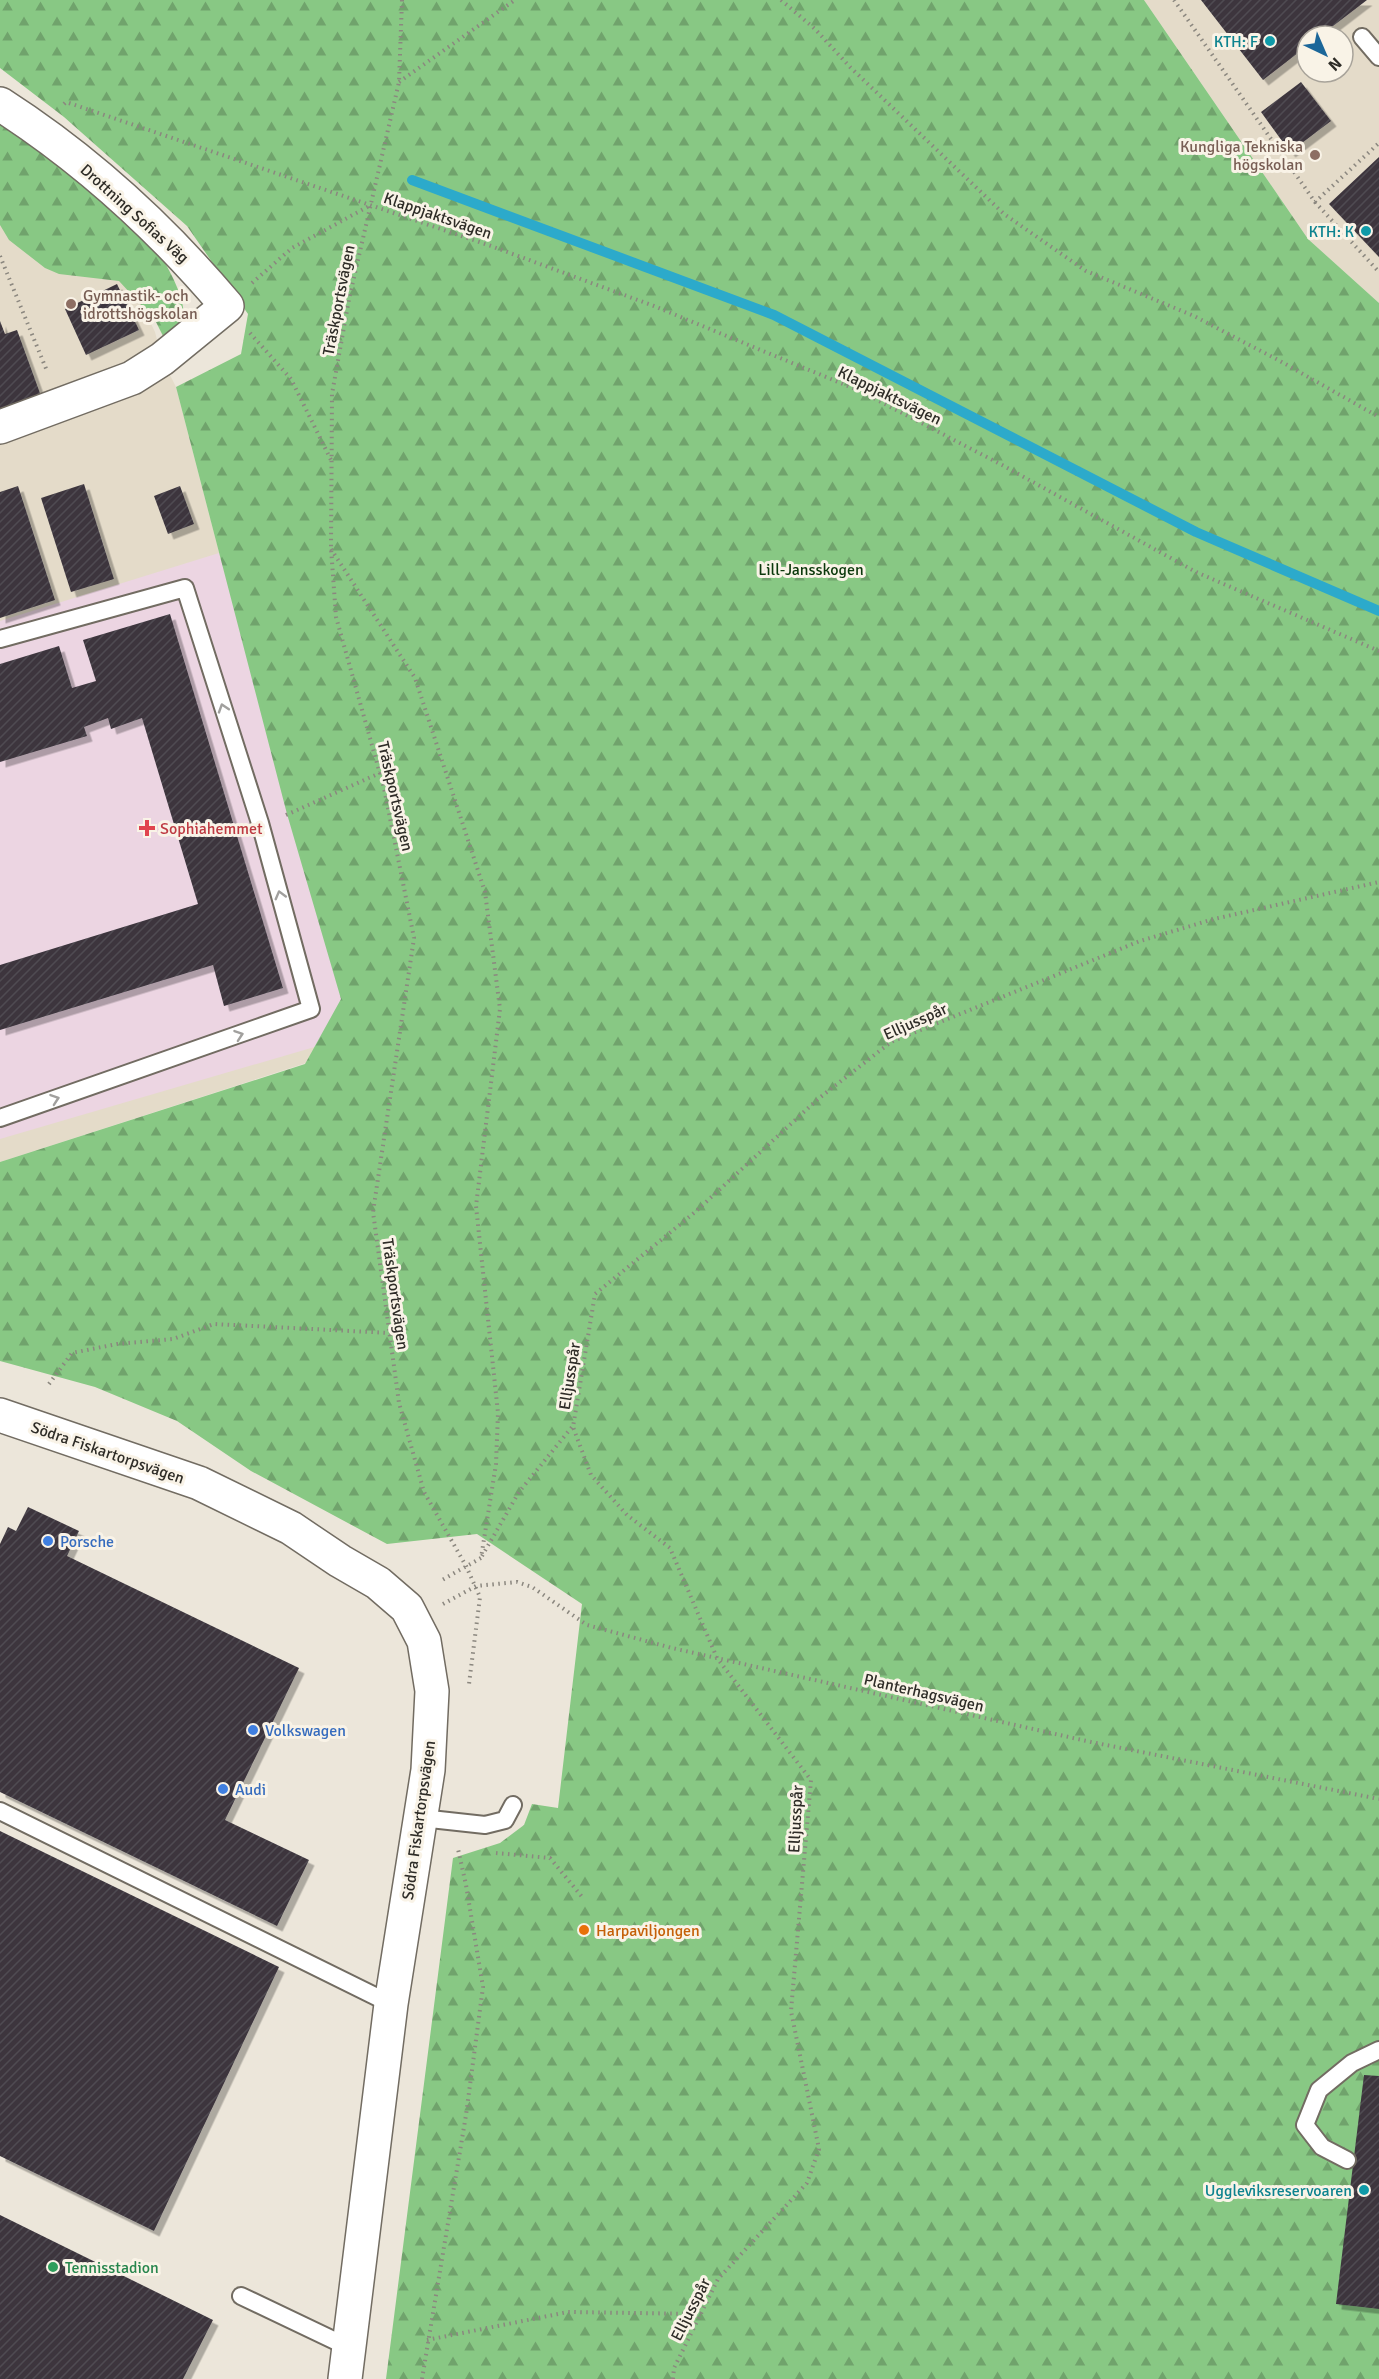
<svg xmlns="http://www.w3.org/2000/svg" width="1379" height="2379" font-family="Signika,sans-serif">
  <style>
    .built { fill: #e4dbc9; fill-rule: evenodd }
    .medical { fill: #ecd5e2 }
    .forest { fill: url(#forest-firs) }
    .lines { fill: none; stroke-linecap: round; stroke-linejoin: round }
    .stream { stroke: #2caacb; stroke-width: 10 }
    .building { fill: url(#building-hatch); filter: url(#shadow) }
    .lane-casing { stroke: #726c62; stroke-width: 20 }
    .street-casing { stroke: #726c62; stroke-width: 36 }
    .secondary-casing { stroke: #726c62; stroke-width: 36 }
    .path { stroke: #8b877f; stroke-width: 4; stroke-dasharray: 1.5 4.5; stroke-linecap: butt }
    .lane { stroke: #fff; stroke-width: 16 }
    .street { stroke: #fff; stroke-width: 33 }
    .secondary { stroke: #fff; stroke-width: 33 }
    .oneway { stroke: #a1a09e }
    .culture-dot { fill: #0f9aa8; stroke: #f9f3e7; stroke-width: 2 }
    .education-dot { fill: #8d6e63; stroke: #f9f3e7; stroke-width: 2 }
    .health-dot { fill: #e0444e; stroke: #f9f3e7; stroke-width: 2 }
    .shop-dot { fill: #3f7fe0; stroke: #f9f3e7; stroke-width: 2 }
    .food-dot { fill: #e8710a; stroke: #f9f3e7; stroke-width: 2 }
    .leisure-dot { fill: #2e9e5b; stroke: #f9f3e7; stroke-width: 2 }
    .labels { text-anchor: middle; stroke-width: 6; stroke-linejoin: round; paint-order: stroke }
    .culture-label { font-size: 16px; fill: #0d838f; stroke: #f9f3e7; text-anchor: end }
    .education-label { font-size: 16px; fill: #785e54; stroke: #f9f3e7; text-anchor: end }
    .street-label { font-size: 16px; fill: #2e2c27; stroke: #f9f3e7 }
    .park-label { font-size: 16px; fill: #0b380b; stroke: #f9f3e7 }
    .health-label { font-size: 16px; fill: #be3a42; stroke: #f9f3e7; text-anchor: start }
    .shop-label { font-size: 16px; fill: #366cbe; stroke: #f9f3e7; text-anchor: start }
    .food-label { font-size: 16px; fill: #c56008; stroke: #f9f3e7; text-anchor: start }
    .leisure-label { font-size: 16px; fill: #27864d; stroke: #f9f3e7; text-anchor: start }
  </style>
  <defs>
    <pattern id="forest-firs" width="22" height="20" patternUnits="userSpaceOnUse" patternTransform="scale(1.5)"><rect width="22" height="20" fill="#88c884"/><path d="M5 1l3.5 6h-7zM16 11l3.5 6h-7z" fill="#70a36c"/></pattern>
    <pattern id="building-hatch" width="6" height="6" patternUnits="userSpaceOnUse" patternTransform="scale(1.5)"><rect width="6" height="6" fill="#3c363e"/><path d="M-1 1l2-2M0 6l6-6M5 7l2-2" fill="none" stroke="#504b51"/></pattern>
    <filter id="shadow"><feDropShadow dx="5.5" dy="5.5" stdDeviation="0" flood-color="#0004"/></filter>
  </defs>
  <rect width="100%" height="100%" fill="#ece6da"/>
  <path class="built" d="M1144,0H1379V303L1308,239ZM1307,36H1343V72H1307Z
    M0,163L128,276L155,332L162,359L176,387L287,814L341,999L306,1063L0,1162Z"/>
  <path class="medical" d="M219,553L352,1036L0,1139V621Z"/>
  <path class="forest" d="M0,0H1144L1308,239L1379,303V2379H386L453,1858L500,1843L524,1825L532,1804L558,1808L582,1604L477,1534L387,1544L251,1471L177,1421L95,1387L0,1361V1162L305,1064L341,999L287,814L176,387L241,354L248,314L187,226L64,117L0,68Z
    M0,123L36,145L156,248C169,269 189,302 183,328C181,334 173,341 168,346L155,320L119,281L59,274L45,268L9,240L0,225Z"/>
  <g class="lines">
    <path class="stream" d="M412,180L774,315L1196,532L1379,611"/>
  </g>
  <path class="building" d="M1201,0H1367L1320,36H1307V46L1263,80Z
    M1301,82L1331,121L1290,152L1261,112Z
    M1379,157V257L1329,204Z
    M117,284L139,330L86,355L65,309Z
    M0,321L5,334L17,330L41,396L0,411Z
    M84,484L114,579L71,592L41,498Z
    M18,486L55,600L0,618V492Z
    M180,486L194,524L168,534L154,496Z
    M170,614L283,988L224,1006L213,965L0,1030V965L198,904L142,718L111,729L108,718L84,727L87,736L0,762V664L59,646L72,688L96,681L83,640Z
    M28,1507L79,1531L67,1556L299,1668L225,1820L309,1860L277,1926L0,1792V1544L8,1527L16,1531Z
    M0,1831L279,1967L154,2231L0,2156Z
    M1364,2075L1379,2076V2309L1336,2304Z
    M0,2215L213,2320L183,2379H0Z"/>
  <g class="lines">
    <defs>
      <path id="lane" d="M1362,37L1379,57
        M0,639L185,588L260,823L311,1009L0,1118
        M0,1811L391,2004
        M421,1818L485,1825L505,1820L513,1805
        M1347,2160L1322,2147L1305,2125L1319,2090L1352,2063L1379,2050
        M241,2296L348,2347"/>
      <path id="street" d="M0,104C84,158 162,229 227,306L162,359L132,378L0,427"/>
      <path id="secondary" d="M0,1415L199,1483L291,1528L340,1561L378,1583L407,1608L424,1641L432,1691L428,1770L391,2004L345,2379"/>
    </defs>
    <use href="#lane" class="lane-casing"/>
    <use href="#street" class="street-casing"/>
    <use href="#secondary" class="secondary-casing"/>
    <path class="path" d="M402,0L399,82L349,299L332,394L331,548L336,617L384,788L414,938L373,1212L399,1403L424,1492L466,1566L480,1597L469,1684
      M781,0L815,29L850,67L1004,214L1086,271L1194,316L1280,361L1379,417
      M1174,0L1315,202L1379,143
      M399,82L515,0
      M64,104L66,102L491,246L654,306L860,391L1002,465L1196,572L1379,651
      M1315,202L1379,272
      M0,256L47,371
      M252,283L292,248L371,205
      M250,333L291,379L331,460
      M331,549L415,678L485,892L500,1009L476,1206L498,1413L496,1464L481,1558L442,1580
      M286,815L380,773
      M49,1384L72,1353L117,1344L173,1339L214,1324L390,1333
      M482,1556L519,1492L572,1427
      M443,1604L476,1586L517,1582L532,1587L587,1625L672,1648L1091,1742L1379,1799
      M496,1853L550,1858L583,1898
      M427,2340L568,2312L701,2314
      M422,2379L466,2115L483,1987L466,1885L458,1849
      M673,2379L674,2368L718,2279L807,2183L819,2149L791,2011L811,1780L717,1658L670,1548L627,1515L591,1475L573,1427L595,1294L694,1213L818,1099L891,1042L1140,941L1214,919L1379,882"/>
    <use href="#lane" class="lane"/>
    <use href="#street" class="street"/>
    <use href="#secondary" class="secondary"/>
  </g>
  <defs><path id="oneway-chevron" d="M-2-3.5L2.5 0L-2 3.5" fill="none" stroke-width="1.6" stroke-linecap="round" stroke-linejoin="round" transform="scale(1.5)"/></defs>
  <g class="oneway">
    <use href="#oneway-chevron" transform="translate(223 708) rotate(-108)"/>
    <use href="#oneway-chevron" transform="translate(280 895) rotate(-105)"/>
    <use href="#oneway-chevron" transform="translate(239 1035) rotate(-19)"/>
    <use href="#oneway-chevron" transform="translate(55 1099) rotate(-19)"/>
  </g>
  <g class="culture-dot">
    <circle cx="1270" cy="41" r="6"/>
    <circle cx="1366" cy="231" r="6"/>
    <circle cx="1364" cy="2190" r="6"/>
  </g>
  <g class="education-dot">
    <circle cx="1315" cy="155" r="6"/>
    <circle cx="71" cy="304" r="6"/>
  </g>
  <path class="health-dot" d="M144 819h6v6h6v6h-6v6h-6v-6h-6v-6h6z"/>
  <g class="shop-dot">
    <circle cx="48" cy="1541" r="6"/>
    <circle cx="253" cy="1730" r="6"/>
    <circle cx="223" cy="1789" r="6"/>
  </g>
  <circle class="food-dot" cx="584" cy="1930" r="6"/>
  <circle class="leisure-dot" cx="53" cy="2267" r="6"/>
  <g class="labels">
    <g class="culture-label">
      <text x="1258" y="47">KTH: F</text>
      <text x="1354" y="237">KTH: K</text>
      <text x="1352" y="2196">Uggleviksreservoaren</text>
    </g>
    <g class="education-label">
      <text x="1303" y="152">Kungliga Tekniska<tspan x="1303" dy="18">högskolan</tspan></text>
      <text x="83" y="301" text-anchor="start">Gymnastik- och<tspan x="83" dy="18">idrottshögskolan</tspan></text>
    </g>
    <g class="street-label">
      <text transform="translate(135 213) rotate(42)" y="6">Drottning Sofias Väg</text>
      <text transform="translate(438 215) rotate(19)" y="6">Klappjaktsvägen</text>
      <text transform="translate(338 300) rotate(-79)" y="6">Träskportsvägen</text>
      <text transform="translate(890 395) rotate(26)" y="6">Klappjaktsvägen</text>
      <text transform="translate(396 796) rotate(77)" y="6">Träskportsvägen</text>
      <text transform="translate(915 1021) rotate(-24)" y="6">Elljusspår</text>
      <text transform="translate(396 1294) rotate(82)" y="6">Träskportsvägen</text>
      <text transform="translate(569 1376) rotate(-81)" y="6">Elljusspår</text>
      <text transform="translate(108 1452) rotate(19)" y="6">Södra Fiskartorpsvägen</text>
      <text transform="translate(924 1692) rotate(13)" y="6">Planterhagsvägen</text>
      <text transform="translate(795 1819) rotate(-87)" y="6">Elljusspår</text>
      <text transform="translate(418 1820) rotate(-82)" y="6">Södra Fiskartorpsvägen</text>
      <text transform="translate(690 2309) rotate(-63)" y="6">Elljusspår</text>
    </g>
    <g class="park-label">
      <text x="811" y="575">Lill-Jansskogen</text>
    </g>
    <g class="health-label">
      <text x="160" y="834">Sophiahemmet</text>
    </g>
    <g class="shop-label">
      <text x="60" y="1547">Porsche</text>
      <text x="265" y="1736">Volkswagen</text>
      <text x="235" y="1795">Audi</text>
    </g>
    <g class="food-label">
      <text x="596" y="1936">Harpaviljongen</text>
    </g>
    <g class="leisure-label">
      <text x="65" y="2273">Tennisstadion</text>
    </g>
  </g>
  <g transform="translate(1325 54) rotate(136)"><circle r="28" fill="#f9f3e7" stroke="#a8a39a" stroke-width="1.5"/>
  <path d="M0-4.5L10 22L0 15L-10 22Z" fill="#1b6699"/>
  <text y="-9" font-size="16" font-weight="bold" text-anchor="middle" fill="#2e2c27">N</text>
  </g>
</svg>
